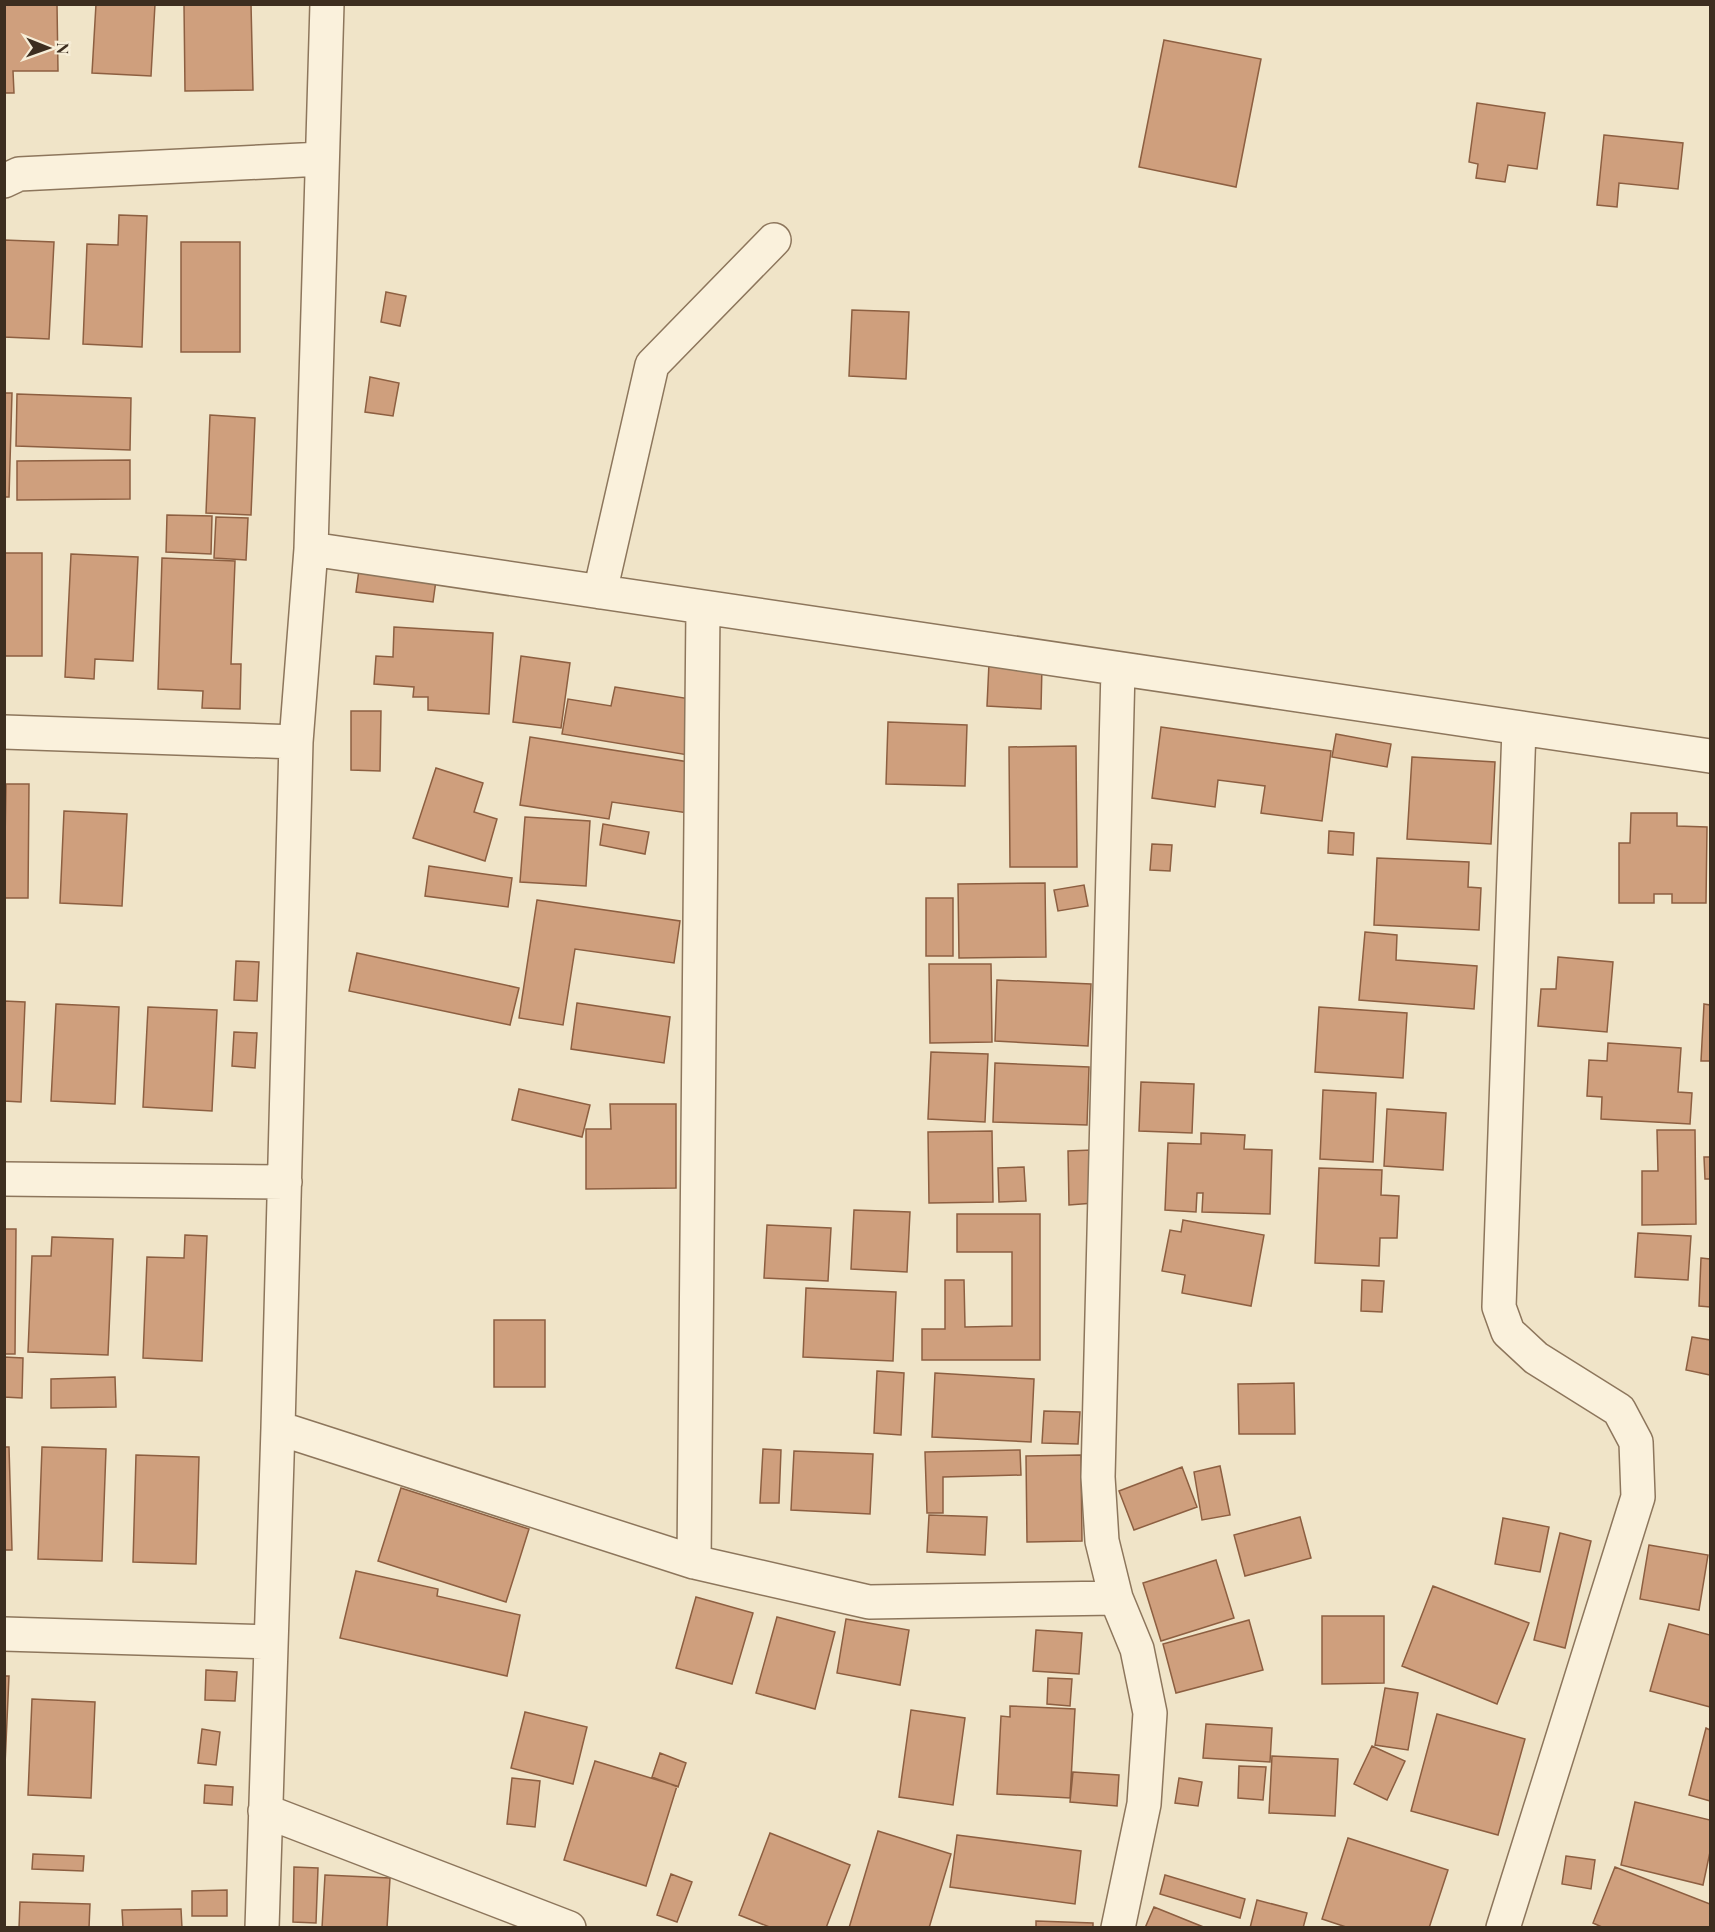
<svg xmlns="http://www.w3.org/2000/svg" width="1715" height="1932" font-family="'Playfair Display',serif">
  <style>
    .building { fill: #cf9f7d; stroke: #8d5f41; stroke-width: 1.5 }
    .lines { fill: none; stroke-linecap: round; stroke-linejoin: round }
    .minor-casing { stroke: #8d765c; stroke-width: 36 }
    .minor { stroke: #faf1dc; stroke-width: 33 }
  </style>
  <rect width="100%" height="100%" fill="#f0e4c8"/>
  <path class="building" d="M4,4H57L58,71H13L14,93H4Z
    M96,4H155L151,76L92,73Z
    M184,4H251L253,90L185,91Z
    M1164,40L1261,59L1236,187L1139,167Z
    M1477,103L1545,113L1537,169L1508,165L1505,182L1476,178L1478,164L1469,162Z
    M1604,135L1683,143L1678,189L1619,183L1617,207L1597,205Z
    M119,215L147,216L142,347L83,344L87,244L118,245Z
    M4,240L54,242L49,339L4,337Z
    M181,242H240V352H181Z
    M386,292L406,296L400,326L381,322Z
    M852,310L909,312L906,379L849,376Z
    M370,377L399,383L393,416L365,412Z
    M4,393H12L9,497H4Z
    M17,394L131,398L130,450L16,446Z
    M210,415L255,418L251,515L206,513Z
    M130,460V499L17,500V461Z
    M167,515L212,516L211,554L166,552Z
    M216,517L248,518L246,560L214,558Z
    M4,553H42V656H4Z
    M71,554L138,557L133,661L95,659L94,679L65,677Z
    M162,558L235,561L231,664H241L240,709L202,708L203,691L158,689Z
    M360,562L437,573L433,602L356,592Z
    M394,627L493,633L489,714L428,710V697H413L414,687L374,684L376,656L393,657Z
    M521,656L570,663L561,728L513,722Z
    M989,663L1042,666L1041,709L987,706Z
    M615,687L697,700L688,755L562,734L568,699L611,706Z
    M351,711H381L380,771L351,770Z
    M888,722L967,725L965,786L886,784Z
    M1161,727L1331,751L1322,821L1261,813L1265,786L1218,780L1215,807L1152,798Z
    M1336,734L1391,744L1387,767L1332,757Z
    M530,737L695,763L688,813L612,802L609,819L520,805Z
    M1076,746L1077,867H1010L1009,747Z
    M1412,757L1495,762L1491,844L1407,839Z
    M436,768L483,783L474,812L497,819L485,861L413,838Z
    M6,784H29L28,898H4Z
    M64,811L127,814L122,906L60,903Z
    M1631,813H1677V826L1707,827L1706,903H1672V894H1654V903H1619V843H1630Z
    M525,817L590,821L586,886L520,882Z
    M603,824L649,832L645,854L600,845Z
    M1329,831L1354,833L1353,855L1328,853Z
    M1152,844L1172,845L1170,871L1150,870Z
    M1377,858L1469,862L1468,887L1481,888L1479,930L1374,925Z
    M429,866L512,878L508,907L425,896Z
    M1045,883L1046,957L959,958L958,884Z
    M1084,885L1088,906L1058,911L1054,890Z
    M926,898H953V956H926Z
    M537,900L680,921L674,963L575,949L563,1025L519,1018Z
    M1365,932L1397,935L1396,960L1477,966L1474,1009L1359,1000Z
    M357,953L519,988L510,1025L349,991Z
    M1558,957L1613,962L1607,1032L1538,1026L1541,989H1556Z
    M236,961L259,962L257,1001L234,1000Z
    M929,964H991L992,1042L930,1043Z
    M997,980L1091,984L1088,1046L995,1041Z
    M4,1001L25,1002L21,1102L4,1101Z
    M577,1003L670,1017L664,1063L571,1049Z
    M56,1004L119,1007L115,1104L51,1101Z
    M1704,1004L1710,1005V1061H1701Z
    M148,1007L217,1010L212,1111L143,1107Z
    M1319,1007L1407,1013L1403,1078L1315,1072Z
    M234,1032L257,1033L255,1068L232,1066Z
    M1608,1043L1681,1048L1678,1092L1692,1093L1690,1124L1601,1119L1602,1097L1587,1096L1589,1060L1607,1061Z
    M931,1052L988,1054L985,1122L928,1119Z
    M995,1063L1089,1067L1087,1125L993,1122Z
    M1141,1082L1194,1084L1192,1133L1139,1131Z
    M519,1089L590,1105L582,1137L512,1120Z
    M1323,1090L1376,1093L1373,1162L1320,1159Z
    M610,1104H676V1188L586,1189V1129H611Z
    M1387,1109L1446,1113L1443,1170L1384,1166Z
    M1657,1130H1695L1696,1224L1642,1225V1171H1658Z
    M992,1131L993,1202L929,1203L928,1132Z
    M1201,1133L1245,1135L1244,1149L1272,1150L1270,1214L1202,1212L1203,1193H1197L1196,1212L1165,1210L1168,1143L1201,1144Z
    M1092,1150L1094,1203L1069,1205L1068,1151Z
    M1704,1157H1710V1179H1705Z
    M1024,1167L1026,1201L999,1202L998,1168Z
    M1319,1168L1382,1170L1381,1195L1399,1196L1397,1238H1380L1379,1266L1315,1263Z
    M854,1210L910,1212L907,1272L851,1269Z
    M957,1214H1040V1360H922V1329H945V1280H964L965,1327L1012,1326V1252H957Z
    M1183,1220L1264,1235L1251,1306L1182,1293L1185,1275L1162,1271L1170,1230L1181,1232Z
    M767,1225L831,1228L828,1281L764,1278Z
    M4,1229H16L15,1354H4Z
    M1638,1233L1691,1236L1688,1280L1635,1277Z
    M185,1235L207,1236L202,1361L143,1358L147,1257L184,1258Z
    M52,1237L113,1239L108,1355L28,1352L32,1256H51Z
    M1701,1258L1710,1259V1307L1699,1306Z
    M1362,1280L1384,1281L1382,1312L1361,1311Z
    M806,1288L896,1292L893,1361L803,1357Z
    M494,1320H545V1387H494Z
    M1692,1337L1710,1340V1375L1686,1370Z
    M4,1357L23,1358L22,1398L4,1397Z
    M877,1371L904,1373L901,1435L874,1433Z
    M935,1373L1034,1379L1031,1442L932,1437Z
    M115,1377L116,1407L51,1408V1379Z
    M1294,1383L1295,1434H1239L1238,1384Z
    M1044,1411L1080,1412L1078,1444L1042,1443Z
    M4,1447H9L12,1550H4Z
    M42,1447L106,1449L102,1561L38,1559Z
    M763,1449L781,1450L779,1503H760Z
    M1020,1450L1021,1475L943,1477V1513H927L925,1452Z
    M794,1451L873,1454L870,1514L791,1510Z
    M136,1455L199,1457L196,1564L133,1562Z
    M1081,1455L1082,1541L1027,1542L1026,1456Z
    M1220,1466L1230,1515L1202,1520L1194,1472Z
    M1182,1467L1197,1507L1134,1530L1119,1491Z
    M401,1488L529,1529L506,1602L378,1561Z
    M929,1515L987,1517L985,1555L927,1552Z
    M1300,1517L1311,1558L1245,1576L1234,1535Z
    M1503,1518L1549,1527L1540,1572L1495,1564Z
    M1560,1533L1591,1541L1565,1648L1534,1640Z
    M1649,1545L1708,1555L1699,1610L1640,1599Z
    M1216,1560L1234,1618L1161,1641L1143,1583Z
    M356,1571L438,1589L437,1596L520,1615L507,1676L340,1638Z
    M1433,1586L1529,1623L1497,1704L1402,1666Z
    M696,1597L753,1613L732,1684L676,1668Z
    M1322,1616H1384V1683L1322,1684Z
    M777,1617L835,1632L815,1709L756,1693Z
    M846,1619L909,1630L900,1685L837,1673Z
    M1249,1620L1263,1670L1176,1693L1163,1644Z
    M1669,1624L1710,1635V1707L1650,1691Z
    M1036,1630L1082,1633L1079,1674L1033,1671Z
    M206,1670L237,1672L235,1701L205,1700Z
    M4,1676H9L4,1787Z
    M1048,1678L1072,1679L1070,1706L1047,1704Z
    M1385,1688L1418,1693L1408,1750L1375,1745Z
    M32,1699L95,1702L91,1798L28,1795Z
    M1010,1706L1075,1709L1070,1798L997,1794L1001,1716L1010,1717Z
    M911,1710L965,1718L953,1805L899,1797Z
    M525,1712L587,1727L573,1784L511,1768Z
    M1437,1714L1525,1739L1498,1835L1411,1811Z
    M1206,1724L1272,1728L1270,1762L1203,1758Z
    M1706,1728L1710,1730V1801L1689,1795Z
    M202,1729L220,1732L216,1765L198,1763Z
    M1372,1746L1405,1761L1387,1800L1354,1784Z
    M660,1753L686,1763L678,1787L652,1777Z
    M1272,1756L1338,1759L1335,1816L1269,1813Z
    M595,1761L677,1786L646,1886L564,1860Z
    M1239,1766L1266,1767L1263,1800L1238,1798Z
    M1073,1772L1119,1775L1117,1806L1070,1802Z
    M512,1778L540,1781L535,1827L507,1824Z
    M1179,1778L1202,1782L1198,1806L1175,1803Z
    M205,1785L233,1787L232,1805L204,1803Z
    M1635,1802L1710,1820V1852L1703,1885L1621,1865Z
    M878,1831L951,1854L929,1928H849Z
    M770,1833L850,1865L826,1928H772L739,1915Z
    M957,1835L1081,1851L1075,1904L950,1887Z
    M1348,1838L1448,1870L1429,1928H1349L1322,1919Z
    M33,1854L84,1856L83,1871L32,1869Z
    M1566,1856L1595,1860L1591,1889L1562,1884Z
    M294,1867L318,1868L316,1923L293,1922Z
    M1615,1867L1710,1904V1928H1604L1593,1923Z
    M671,1874L692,1882L677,1922L657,1915Z
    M325,1875L390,1878L387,1928H322Z
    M1165,1875L1245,1899L1240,1918L1160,1894Z
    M227,1890V1916H192V1891Z
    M1257,1900L1307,1913L1303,1928H1250Z
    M20,1902L90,1904L89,1928H19Z
    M1154,1907L1206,1928H1145Z
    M181,1909L182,1928H123L122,1910Z
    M1036,1921L1093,1923V1928H1036Z"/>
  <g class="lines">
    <defs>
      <path id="minor" d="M4,181L19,174L322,159
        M311,549L1710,756
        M600,592L652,365L774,240
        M4,732L296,742
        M4,1179L285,1182
        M278,1428L694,1562L869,1602L1116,1598
        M694,1562L703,608
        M4,1634L270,1642
        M265,1811L569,1928
        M262,1928L278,1428L296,742L311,549L327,4
        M1118,1928L1144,1804L1150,1713L1137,1649L1116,1598L1102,1541L1098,1477L1118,669
        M1503,1928L1638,1497L1636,1442L1619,1410L1536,1358L1508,1332L1499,1307L1519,728"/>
    </defs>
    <use href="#minor" class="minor-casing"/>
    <use href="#minor" class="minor"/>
  </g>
  <rect width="1715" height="1932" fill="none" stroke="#3d2e20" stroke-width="12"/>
  <g transform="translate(48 48) rotate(91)" stroke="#f7eed8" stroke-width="4.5" paint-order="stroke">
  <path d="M0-4.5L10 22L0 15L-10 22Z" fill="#3d2e20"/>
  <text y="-9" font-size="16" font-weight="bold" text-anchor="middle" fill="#3d2e20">N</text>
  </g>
</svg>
